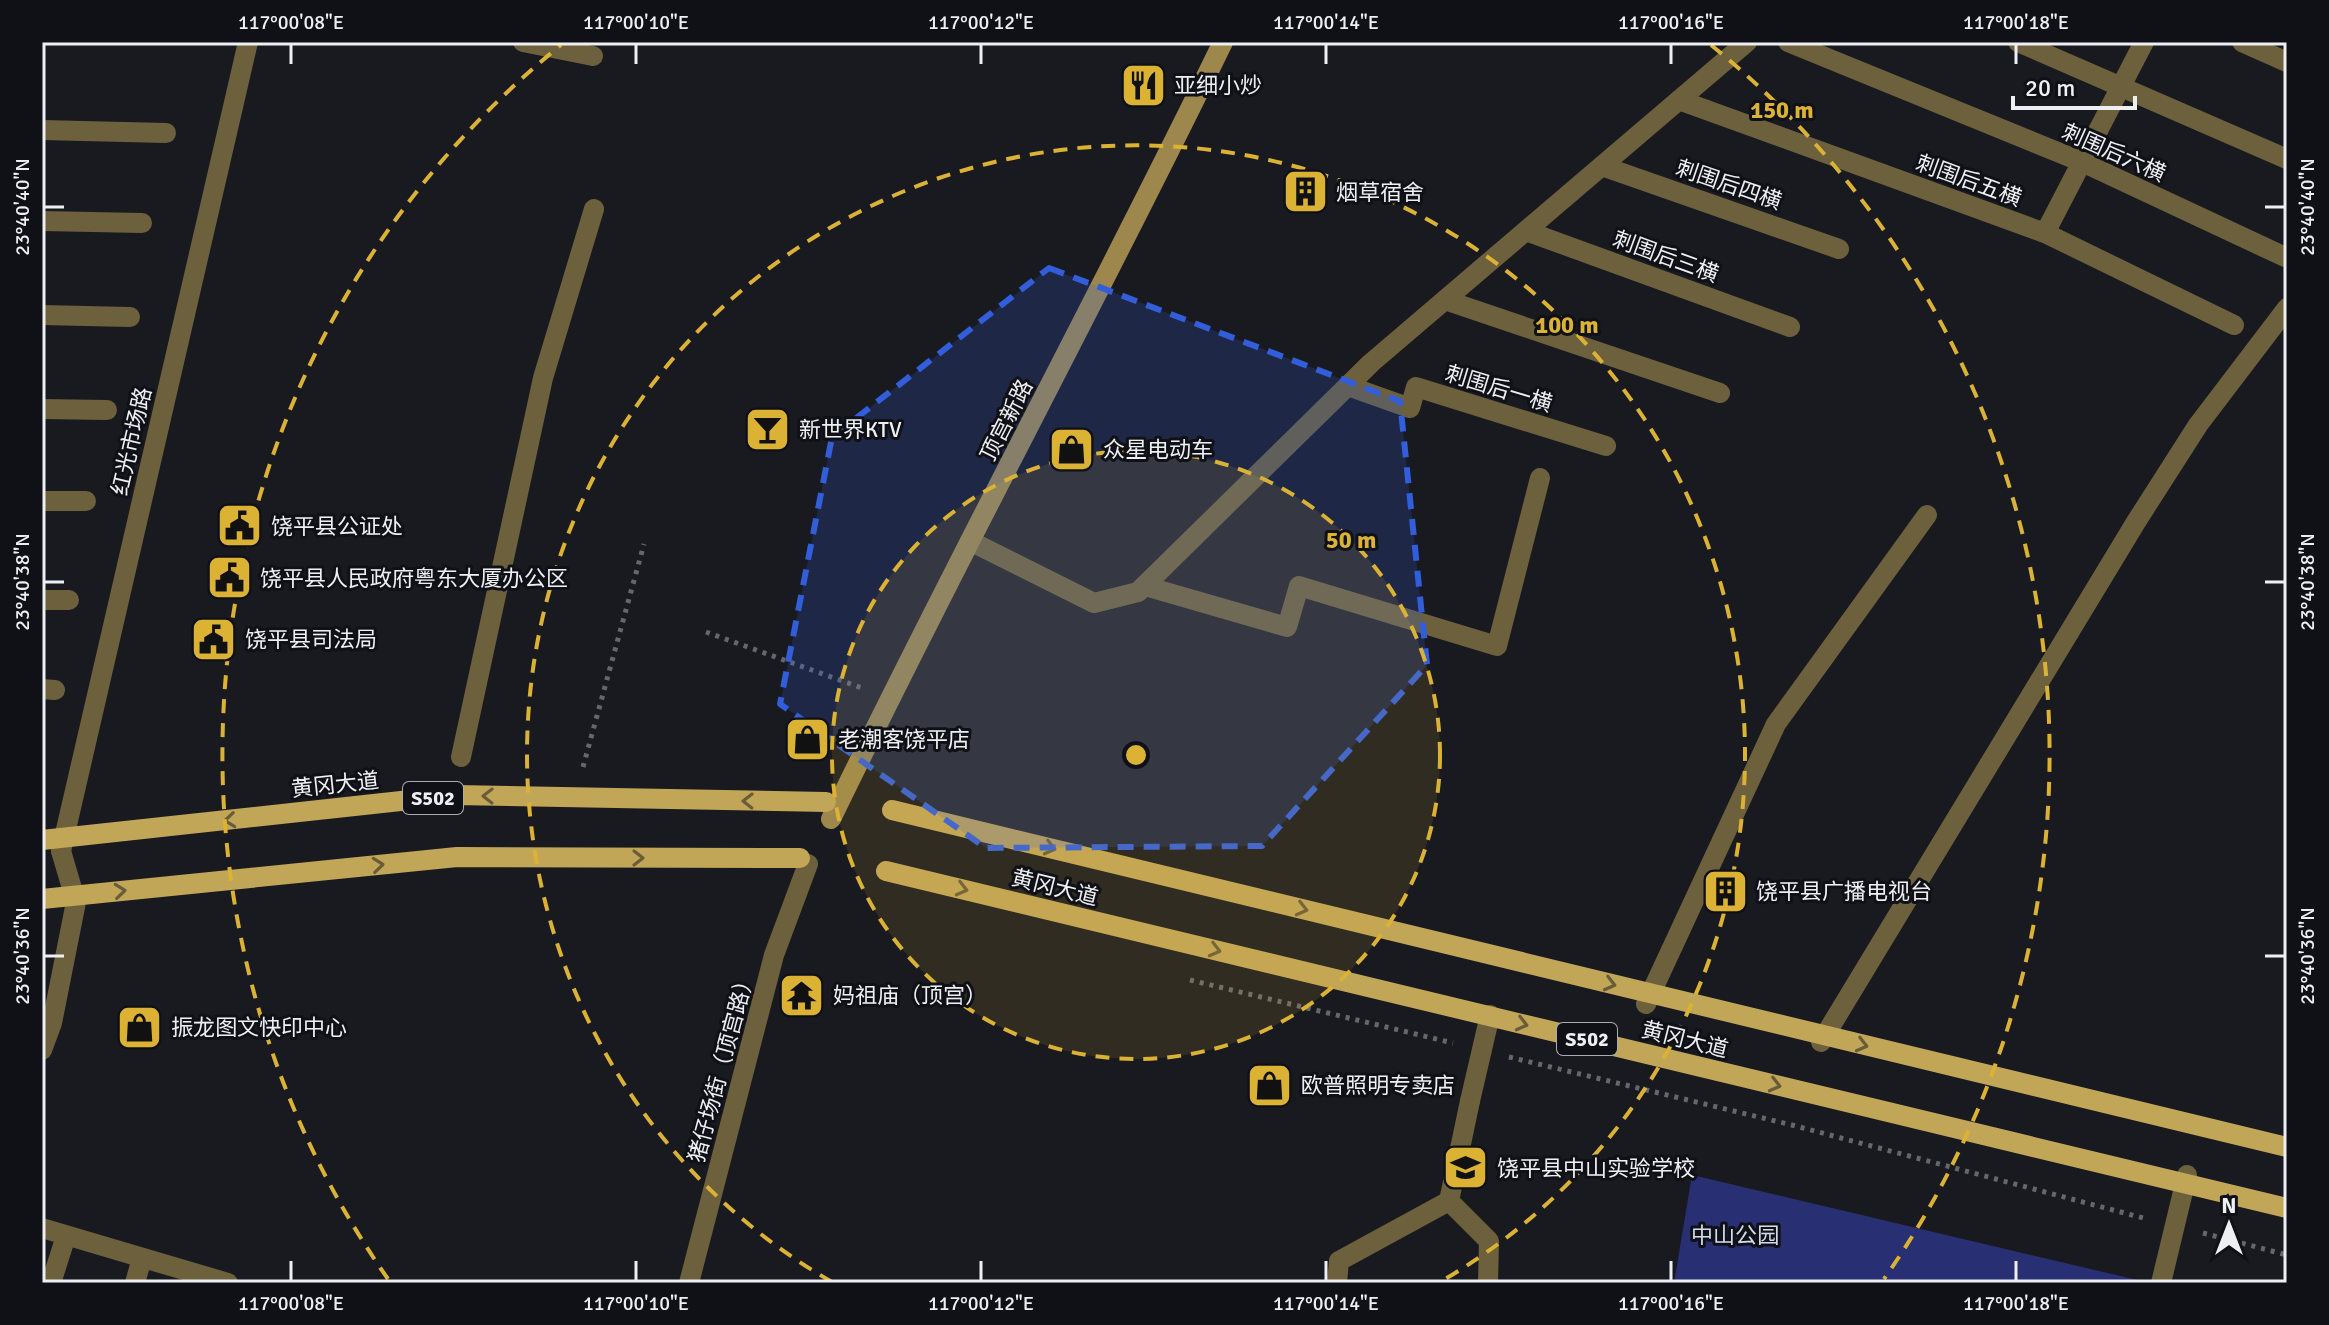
<svg xmlns="http://www.w3.org/2000/svg" width="2329" height="1325" font-family="Signika,'Noto Sans SC',sans-serif">
  <style>
    .green { fill: #292f73 }
    .lines { fill: none; stroke-linecap: round; stroke-linejoin: round }
    .path { stroke: #66676c; stroke-width: 5; stroke-dasharray: 4 6; stroke-linecap: butt }
    .service { stroke: #6d603c; stroke-width: 20 }
    .minor { stroke: #6d603c; stroke-width: 20 }
    .tertiary { stroke: #6d603c; stroke-width: 20 }
    .secondary { stroke: #9d874d; stroke-width: 20 }
    .primary { stroke: #c2a658; stroke-width: 20 }
    .oneway { stroke: #695c38 }
    .marked { fill: #325edb; fill-opacity: 0.2; stroke: #325edb; stroke-width: 6; stroke-dasharray: 16 10; stroke-linejoin: round }
    .ticks { fill: none; stroke: #eeeff3; stroke-width: 3 }
    .ring { fill: none; stroke: #dbb233; stroke-width: 4; stroke-dasharray: 14 10 }
    .labels { text-anchor: middle; stroke-width: 6; stroke-linejoin: round; paint-order: stroke }
    .shield { fill: #101117; stroke: #abacb1; stroke-width: 2 }
    .shield-label { font-size: 20px; font-weight: bold; fill: #eeeff3 }
    .poi-label { font-size: 22px; fill: #eeeff3; stroke: #101117; text-anchor: start }
    .street-label { font-size: 22px; fill: #eeeff3; stroke: #101117 }
    .park-label { font-size: 22px; fill: #d4daef; stroke: #101117 }
    .centre { fill: #dbb233; stroke: #101117; stroke-width: 4 }
    .ring-label { font-size: 24px; text-anchor: middle; font-weight: bold; fill: #dbb233; stroke: #101117; stroke-width: 6; stroke-linejoin: round; paint-order: stroke }
    .neatline { fill: none; stroke: #eeeff3; stroke-width: 3 }
    .ticks-label { font-size: 20px; text-anchor: middle; fill: #eeeff3 }
  </style>
  <rect width="100%" height="100%" fill="#191a20"/>
  <path class="green" d="M1692,1175L2150,1283H1674Z"/>
  <g class="lines">
    <path class="path" d="M706,632L862,688
      M583,767L644,544
      M1190,980L1453,1043
      M1509,1057L1792,1125L2147,1219
      M2203,1233L2287,1255"/>
    <path class="service" d="M523,42L593,56
      M1788,42L2082,162L2285,257
      M2018,42L2287,159
      M2242,42L2287,62
      M1679,100L2045,233L2234,325
      M42,130L166,133
      M1602,166L1839,249
      M42,221L142,223
      M1526,231L1790,327
      M2045,233L2144,42
      M1445,300L1720,393
      M42,315L130,317
      M1348,386L1410,408L1416,387L1606,446
      M42,409L107,410
      M42,501H86
      M1145,586L1287,627L1299,586L1497,646L1540,478
      M42,600H69
      M42,689L55,690
      M461,757L543,378L594,209
      M42,1050L52,1023L76,902L61,851
      M1449,1201L1470,1101
      M42,1228L228,1283
      M51,1283L66,1236
      M135,1283L142,1258
      M1337,1283L1339,1261L1449,1201L1489,1241L1488,1283"/>
    <path class="minor" d="M970,541L1094,603L1138,592L1371,363L1747,42
      M1646,1004L1776,724L1927,515
      M1821,1042L2136,522L2198,425L2287,308
      M1470,1101L1490,1015
      M689,1283L774,955L808,864
      M2161,1283L2187,1175"/>
    <path class="tertiary" d="M61,851L248,42"/>
    <path class="secondary" d="M831,819C957,558 1096,303 1223,42"/>
    <path class="primary" d="M892,810L2287,1147
      M42,840L456,795L826,802
      M886,871L2287,1208
      M42,899L457,857L800,858"/>
  </g>
  <defs><path id="oneway-chevron" d="M-2-3.5L2.5 0L-2 3.5" fill="none" stroke-width="1.6" stroke-linecap="round" stroke-linejoin="round" transform="scale(2)"/></defs>
  <g class="oneway">
    <use href="#oneway-chevron" transform="translate(488 796) rotate(-179)"/>
    <use href="#oneway-chevron" transform="translate(748 801) rotate(-179)"/>
    <use href="#oneway-chevron" transform="translate(230 820) rotate(174)"/>
    <use href="#oneway-chevron" transform="translate(1050 848) rotate(14)"/>
    <use href="#oneway-chevron" transform="translate(638 858)"/>
    <use href="#oneway-chevron" transform="translate(378 865) rotate(-6)"/>
    <use href="#oneway-chevron" transform="translate(962 889) rotate(14)"/>
    <use href="#oneway-chevron" transform="translate(120 891) rotate(-6)"/>
    <use href="#oneway-chevron" transform="translate(1302 909) rotate(14)"/>
    <use href="#oneway-chevron" transform="translate(1215 950) rotate(14)"/>
    <use href="#oneway-chevron" transform="translate(1610 984) rotate(14)"/>
    <use href="#oneway-chevron" transform="translate(1522 1024) rotate(14)"/>
    <use href="#oneway-chevron" transform="translate(1862 1045) rotate(14)"/>
    <use href="#oneway-chevron" transform="translate(1775 1085) rotate(14)"/>
  </g>
  <path class="marked" d="M1049,268L1400,401L1427,665L1262,846L986,848L780,704L832,437Z"/>
  <path class="ticks" d="M291,44V64M636,44V64M981,44V64M1326,44V64M1671,44V64M2016,44V64M44,207H64M2265,207H2285M44,582H64M2265,582H2285M44,956H64M2265,956H2285M291,1261V1281M636,1261V1281M981,1261V1281M1326,1261V1281M1671,1261V1281M2016,1261V1281"/>
  <circle cx="1136" cy="755" r="304" fill="#dbb233" fill-opacity=".12"/>
  <g class="ring">
    <circle cx="1136" cy="755" r="304"/>
    <path d="M832 1282A609 609 0 1 1 1440 1282"/>
    <path d="M388 1279A913 913 0 0 1 561 45M1711 45A913 913 0 0 1 1884 1279"/>
  </g>
  <defs>
    <symbol id="restaurant-square" viewBox="-11 -11 22 22"><rect x="-9" y="-9" width="18" height="18" rx="4" fill="#dbb233" stroke="#101117"/><path d="M-5-6h1v4h1v-4h1v4h1v-4h1v5L-1.5 .5V6h-2V.5L-5-1ZM5-6V6H3V1.5H1.5Q1.5-4 5-6Z" fill="#111"/></symbol>
    <symbol id="building-square" viewBox="-11 -11 22 22"><rect x="-9" y="-9" width="18" height="18" rx="4" fill="#dbb233" stroke="#101117"/><path d="M-4-6H4V6H1V3H-1V6H-4ZM-2.5-4.3h1.7v1.8h-1.7ZM.8-4.3h1.7v1.8H.8ZM-2.5-1h1.7V.8h-1.7ZM.8-1h1.7V.8H.8Z" fill="#111"/></symbol>
    <symbol id="bar-square" viewBox="-11 -11 22 22"><rect x="-9" y="-9" width="18" height="18" rx="4" fill="#dbb233" stroke="#101117"/><path d="M-6-5H6L.8 .8V4.5H3.5V6h-7V4.5H-.8V.8Z" fill="#111"/></symbol>
    <symbol id="shop-square" viewBox="-11 -11 22 22"><rect x="-9" y="-9" width="18" height="18" rx="4" fill="#dbb233" stroke="#101117"/><path d="M-5-2.5h2.3a2.7 3.5 0 0 1 5.4 0H5L5.5 6h-11ZM-1.5-2.5h3a1.5 2.3 0 0 0-3 0Z" fill="#111"/></symbol>
    <symbol id="civic-square" viewBox="-11 -11 22 22"><rect x="-9" y="-9" width="18" height="18" rx="4" fill="#dbb233" stroke="#101117"/><path d="M-.6-6.5H3V-4.5H.6V-3L4-1V1h2V6H-6V1h2V-1L-.6-3ZM-1.2 2.5V6h2.4V2.5Z" fill="#111"/></symbol>
    <symbol id="temple-square" viewBox="-11 -11 22 22"><rect x="-9" y="-9" width="18" height="18" rx="4" fill="#dbb233" stroke="#101117"/><path d="M0-6L5-2H3V0L6.5 2.5H4V6H1.5V3h-3V6H-4V2.5H-6.5L-3 0V-2H-5Z" fill="#111"/></symbol>
    <symbol id="school-square" viewBox="-11 -11 22 22"><rect x="-9" y="-9" width="18" height="18" rx="4" fill="#dbb233" stroke="#101117"/><path d="M0-5L7-2L0 1L-7-2ZM-4 1L0 2.5L4 1V4Q0 6-4 4Z" fill="#111"/></symbol>
  </defs>
  <g fill-rule="evenodd">
    <use href="#restaurant-square" x="1118" y="60" width="51" height="51"/>
    <use href="#building-square" x="1280" y="166" width="51" height="51"/>
    <use href="#bar-square" x="742" y="404" width="51" height="51"/>
    <use href="#shop-square" x="1046" y="424" width="51" height="51"/>
    <use href="#civic-square" x="214" y="500" width="51" height="51"/>
    <use href="#civic-square" x="204" y="552" width="51" height="51"/>
    <use href="#civic-square" x="188" y="614" width="51" height="51"/>
    <use href="#shop-square" x="782" y="714" width="51" height="51"/>
    <use href="#building-square" x="1700" y="866" width="51" height="51"/>
    <use href="#temple-square" x="776" y="970" width="51" height="51"/>
    <use href="#shop-square" x="114" y="1002" width="51" height="51"/>
    <use href="#shop-square" x="1244" y="1060" width="51" height="51"/>
    <use href="#school-square" x="1440" y="1142" width="51" height="51"/>
  </g>
  <g class="labels">
    <g class="shield">
      <rect x="403" y="782" width="60" height="32" rx="6"/>
      <rect x="1557" y="1023" width="60" height="32" rx="6"/>
    </g>
    <g class="shield-label">
      <text x="433" y="805">S502</text>
      <text x="1587" y="1046">S502</text>
    </g>
    <g class="poi-label">
      <text x="1174" y="93">亚细小炒</text>
      <text x="1336" y="200">烟草宿舍</text>
      <text x="799" y="437">新世界KTV</text>
      <text x="1103" y="457">众星电动车</text>
      <text x="271" y="534">饶平县公证处</text>
      <text x="260" y="586">饶平县人民政府粤东大厦办公区</text>
      <text x="245" y="647">饶平县司法局</text>
      <text x="838" y="747">老潮客饶平店</text>
      <text x="1756" y="899">饶平县广播电视台</text>
      <text x="833" y="1003">妈祖庙（顶宫）</text>
      <text x="171" y="1035">振龙图文快印中心</text>
      <text x="1301" y="1093">欧普照明专卖店</text>
      <text x="1497" y="1176">饶平县中山实验学校</text>
    </g>
    <g class="street-label">
      <text transform="translate(2114 152) rotate(24)" y="8">刺围后六横</text>
      <text transform="translate(1969 180) rotate(20)" y="8">刺围后五横</text>
      <text transform="translate(1729 184) rotate(19)" y="8">刺围后四横</text>
      <text transform="translate(1666 256) rotate(20)" y="8">刺围后三横</text>
      <text transform="translate(1499 388) rotate(17)" y="8">刺围后一横</text>
      <text transform="translate(1006 420) rotate(-63)" y="8">顶宫新路</text>
      <text transform="translate(131 441) rotate(-77)" y="8">红光市场路</text>
      <text transform="translate(335 784) rotate(-6)" y="8">黄冈大道</text>
      <text transform="translate(1055 887) rotate(14)" y="8">黄冈大道</text>
      <text transform="translate(1685 1039) rotate(14)" y="8">黄冈大道</text>
      <text transform="translate(721 1066) rotate(-75)" y="8">猪仔场街（顶宫路）</text>
    </g>
    <g class="park-label">
      <text x="1735" y="1243">中山公园</text>
    </g>
  </g>
  <circle cx="1136" cy="755" r="12" class="centre"/>
  <g class="ring-label">
    <text x="1782" y="118">150 m</text>
    <text x="1567" y="333">100 m</text>
    <text x="1351" y="548">50 m</text>
  </g>
  <rect width="2329" height="1325" fill="none" stroke="#101117" stroke-width="88"/>
  <g transform="translate(2229 1225)" stroke="#101117" stroke-width="6" paint-order="stroke">
  <path d="M0-6L14 30L0 20L-14 30Z" fill="#eeeff3"/>
  <text y="-12" font-size="22" font-weight="bold" text-anchor="middle" fill="#eeeff3">N</text>
  </g>
  <path d="M2013 96v12h122v-12" fill="none" stroke="#eeeff3" stroke-width="4"/>
  <text x="2025" y="96" font-size="24" fill="#eeeff3" stroke="#101117" stroke-width="6" paint-order="stroke">20 m</text>
  <rect x="44" y="44" width="2241" height="1237" class="neatline"/>
  <g class="ticks-label">
    <text x="291" y="29">117°00'08"E</text>
    <text x="636" y="29">117°00'10"E</text>
    <text x="981" y="29">117°00'12"E</text>
    <text x="1326" y="29">117°00'14"E</text>
    <text x="1671" y="29">117°00'16"E</text>
    <text x="2016" y="29">117°00'18"E</text>
    <text transform="translate(22 207) rotate(-90)" y="7">23°40'40"N</text>
    <text transform="translate(2307 207) rotate(-90)" y="7">23°40'40"N</text>
    <text transform="translate(22 582) rotate(-90)" y="7">23°40'38"N</text>
    <text transform="translate(2307 582) rotate(-90)" y="7">23°40'38"N</text>
    <text transform="translate(22 956) rotate(-90)" y="7">23°40'36"N</text>
    <text transform="translate(2307 956) rotate(-90)" y="7">23°40'36"N</text>
    <text x="291" y="1310">117°00'08"E</text>
    <text x="636" y="1310">117°00'10"E</text>
    <text x="981" y="1310">117°00'12"E</text>
    <text x="1326" y="1310">117°00'14"E</text>
    <text x="1671" y="1310">117°00'16"E</text>
    <text x="2016" y="1310">117°00'18"E</text>
  </g>
</svg>
